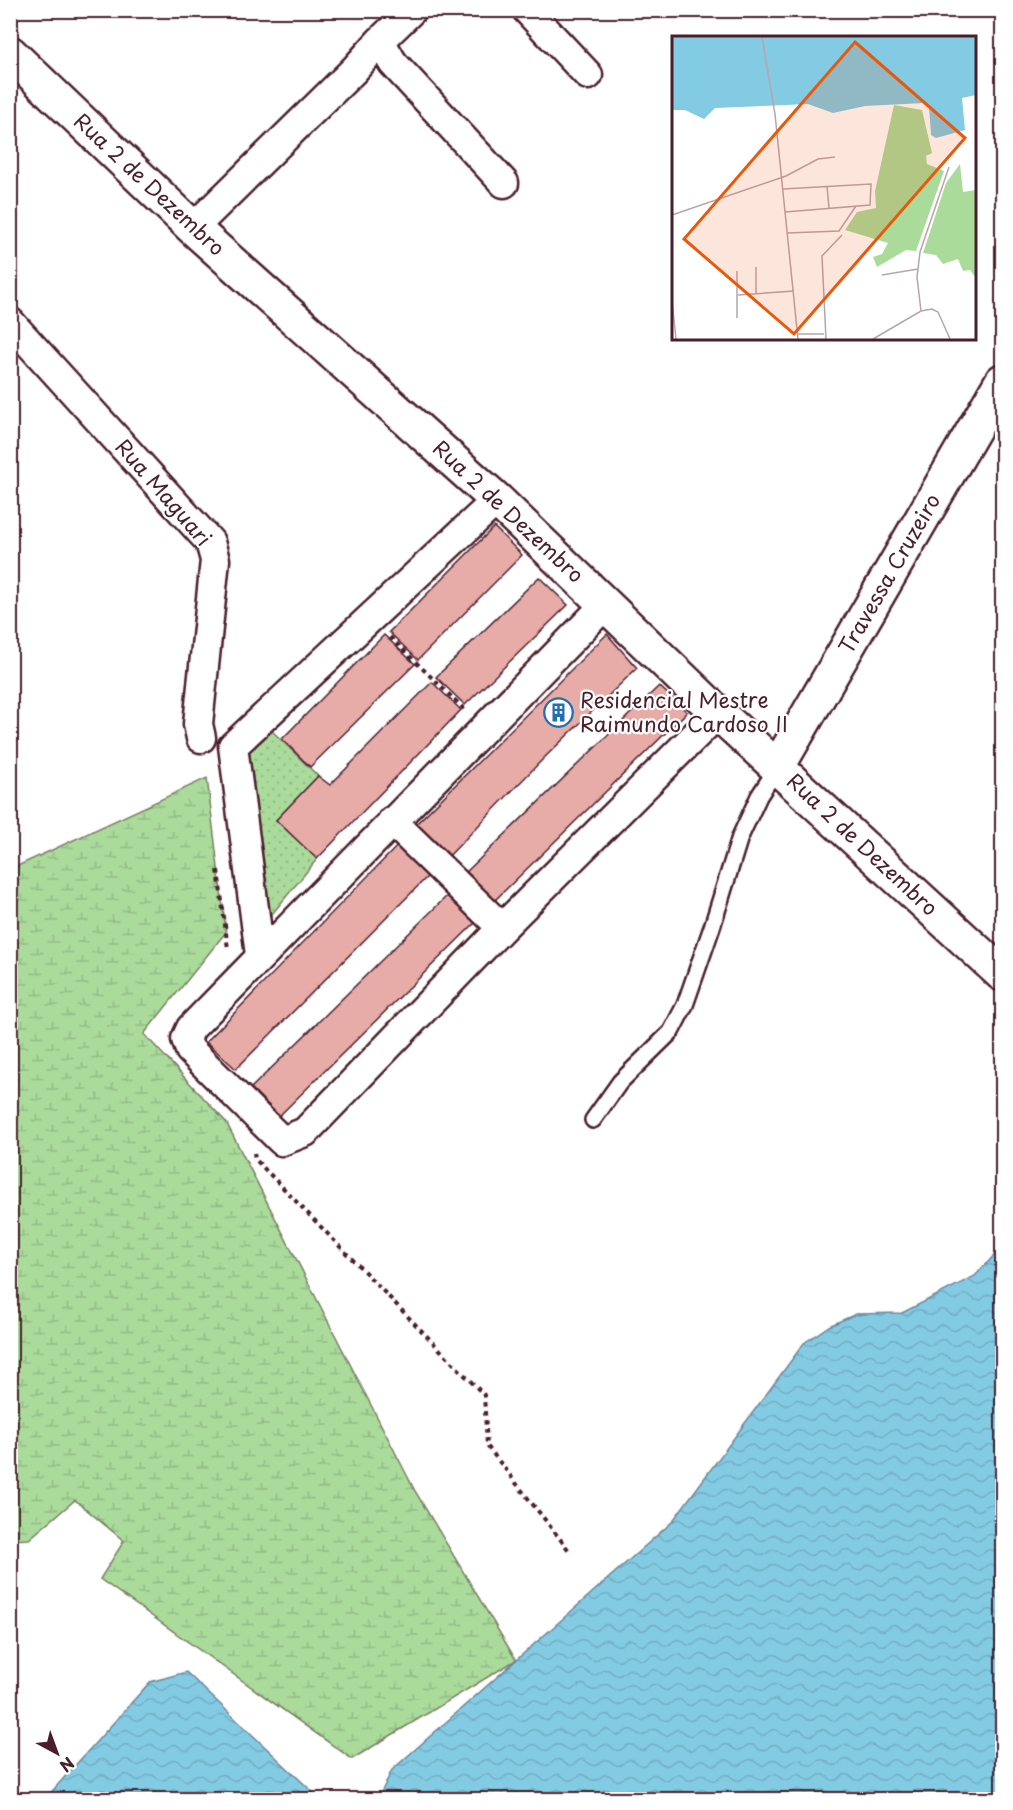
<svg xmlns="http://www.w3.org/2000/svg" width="1013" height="1810" font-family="'Playpen Sans',sans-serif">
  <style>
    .wetland { fill: url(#wetland-marsh); stroke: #7a7d63; stroke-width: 1.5 }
    .park { fill: url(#park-dots); stroke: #7a7d63; stroke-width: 1.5 }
    .water { fill: url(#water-waves); stroke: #6c8699; stroke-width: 1.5 }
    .building { fill: #e7aca8; stroke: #4a1f2b; stroke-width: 1.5 }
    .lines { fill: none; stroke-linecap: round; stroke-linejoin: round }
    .service-casing { stroke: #4a1f2b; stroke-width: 20 }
    .minor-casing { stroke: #4a1f2b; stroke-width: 33 }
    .tertiary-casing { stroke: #4a1f2b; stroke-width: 38 }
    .path { stroke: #4a1f2b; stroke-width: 4; stroke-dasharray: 4.5 4.5; stroke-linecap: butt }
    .service { stroke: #fff; stroke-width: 15 }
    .minor { stroke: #fff; stroke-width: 28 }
    .tertiary { stroke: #fff; stroke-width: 33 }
    .labels { text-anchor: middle; stroke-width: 4.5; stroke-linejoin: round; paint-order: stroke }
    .street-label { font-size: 21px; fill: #4a1f2b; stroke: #fff }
    .poi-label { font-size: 21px; fill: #4a1f2b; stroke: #fff; text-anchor: start }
    .inset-river { fill: none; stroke: #82cbe3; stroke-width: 3 }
    .inset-road { fill: none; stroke: #b7a5aa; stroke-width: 1.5 }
    .view { fill: #e8590c; fill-opacity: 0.15; stroke: #e8590c; stroke-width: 3 }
    .inset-edge { fill: none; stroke: #4a1f2b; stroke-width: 3 }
  </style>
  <defs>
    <pattern id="wetland-marsh" width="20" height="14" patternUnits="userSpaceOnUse" patternTransform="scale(1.5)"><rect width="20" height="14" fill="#aadb9b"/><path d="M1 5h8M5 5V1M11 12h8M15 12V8" fill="none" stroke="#94bc86"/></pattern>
    <pattern id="park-dots" width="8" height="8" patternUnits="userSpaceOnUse" patternTransform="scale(1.5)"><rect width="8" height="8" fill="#aadb9b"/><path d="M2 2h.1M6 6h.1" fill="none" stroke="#94bc86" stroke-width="1.8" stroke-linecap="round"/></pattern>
    <pattern id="water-waves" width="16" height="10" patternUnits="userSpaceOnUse" patternTransform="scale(1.5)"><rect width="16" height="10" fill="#82cbe3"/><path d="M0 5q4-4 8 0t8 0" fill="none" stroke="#72aec3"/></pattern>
  </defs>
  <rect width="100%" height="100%" fill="#fff"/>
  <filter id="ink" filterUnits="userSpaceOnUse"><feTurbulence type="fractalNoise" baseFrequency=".0167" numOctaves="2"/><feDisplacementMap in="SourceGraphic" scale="12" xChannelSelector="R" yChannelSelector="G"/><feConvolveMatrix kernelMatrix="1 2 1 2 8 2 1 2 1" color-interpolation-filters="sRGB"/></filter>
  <g filter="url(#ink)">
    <path class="wetland" d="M207,778L226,932L144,1034L226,1122L415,1491L516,1660L352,1759L100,1579L124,1541L75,1500L29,1539L11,1540V869Z"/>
    <path class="park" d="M268,727L318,776L276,820L317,859L268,919L246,756Z"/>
    <path class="water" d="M1002,1247V1799H378L392,1770L672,1522L804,1343L829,1326L856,1314L902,1313L975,1276Z
      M186,1672L320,1799H45L150,1682Z"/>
    <path class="building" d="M494,527L522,555L418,660L389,632Z
      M539,577L568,605L465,705L436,677Z
      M607,634L637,668L543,759L444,861L410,830Z
      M384,635L415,664L310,767L282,739Z
      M432,682L461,710L317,859L276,820L318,776L330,785Z
      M659,686L687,712L491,904L462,876Z
      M403,840L433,871L236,1069L206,1042Z
      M452,891L479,919L279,1116L251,1088Z"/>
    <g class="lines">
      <defs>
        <path id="service" d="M593,1120L620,1082L671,1032L685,1005L712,927L740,837L759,796L777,768"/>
        <path id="minor" d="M527,10L588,75
          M380,41L393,63L504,183
          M193,228L354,70L380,41L412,10
          M10,322L210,542L215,560L198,724L201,738
          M606,604L191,1028L186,1039L190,1050L282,1141L305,1132L502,928L718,713
          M392,821L502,928
          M260,955L233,746L497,500"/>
        <path id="tertiary" d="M10,53L193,228L497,500L718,713L1002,974
          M777,768L1002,381"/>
      </defs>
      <use href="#service" class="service-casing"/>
      <use href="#minor" class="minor-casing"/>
      <use href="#tertiary" class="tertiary-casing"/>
      <path class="path" d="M390,637L464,709
        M218,870L228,949
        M254,1153L255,1159L484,1395L487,1446L571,1553"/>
      <use href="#service" class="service"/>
      <use href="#minor" class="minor"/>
      <use href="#tertiary" class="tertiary"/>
    </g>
  </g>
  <defs>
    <symbol id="building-ring" viewBox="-11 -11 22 22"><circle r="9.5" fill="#fff" stroke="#1f6fb2" stroke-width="1.5"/><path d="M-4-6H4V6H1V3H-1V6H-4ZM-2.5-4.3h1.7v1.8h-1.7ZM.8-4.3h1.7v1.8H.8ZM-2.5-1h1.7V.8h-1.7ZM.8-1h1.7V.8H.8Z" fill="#1f6fb2"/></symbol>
  </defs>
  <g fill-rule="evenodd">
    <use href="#building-ring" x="542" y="696" width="33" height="33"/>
  </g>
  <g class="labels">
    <g class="street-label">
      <text transform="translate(149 185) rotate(43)" y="7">Rua 2 de Dezembro</text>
      <text transform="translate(163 493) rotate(49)" y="7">Rua Maguari</text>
      <text transform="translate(508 512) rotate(43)" y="7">Rua 2 de Dezembro</text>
      <text transform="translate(890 574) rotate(-60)" y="7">Travessa Cruzeiro</text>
      <text transform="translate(862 845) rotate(43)" y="7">Rua 2 de Dezembro</text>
    </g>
    <g class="poi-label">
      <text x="580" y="708">Residencial Mestre<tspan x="580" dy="24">Raimundo Cardoso II</tspan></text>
    </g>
  </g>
  <g transform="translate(672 36)">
    <rect width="304" height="304" fill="#fff"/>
    <path d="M288,128L291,156L304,154V242L298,234L291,235L286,223L271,228L264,219L251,217L274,147Z" fill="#aadb9b"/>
    <path d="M222,69L250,74L260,117L254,120L255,128L272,135L244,215L234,214L205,231L201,221L210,218L216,207L173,194L185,176L204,172L203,155Z" fill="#aadb9b"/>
    <path d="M0,1H304V59L290,62L293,94L264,102L259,99L257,71L252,67L193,70L161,77L136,68L43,72L32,83L13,74H0Z" fill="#82cbe3"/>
    <path class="inset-river" d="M93,9L165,1M0,19L89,9"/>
    <path class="inset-road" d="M90,1L103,78L126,303M155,150L157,172M111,153L199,148L198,169L113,176M0,179L114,140L146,123L163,121M115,197L167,195L184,170M84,231V258M210,239L246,233M66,259L122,255M0,264L4,303M249,275L245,241L248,216L277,131M65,282V235M126,298H152M154,303L150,220L170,199M201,303L249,275L260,273L266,276L278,303"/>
    <path class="view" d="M183,6L293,102L122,298L12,203Z"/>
    <rect width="304" height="304" class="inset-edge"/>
  </g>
  <rect width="1013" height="1810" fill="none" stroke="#fff" stroke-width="36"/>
  <rect x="18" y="18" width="977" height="1774" fill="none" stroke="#4a1f2b" stroke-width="2" filter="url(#ink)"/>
  <g transform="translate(57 1753) rotate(139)" stroke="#ffffff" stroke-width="4.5" paint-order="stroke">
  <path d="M0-4.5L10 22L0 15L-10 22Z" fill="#4a1f2b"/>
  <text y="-9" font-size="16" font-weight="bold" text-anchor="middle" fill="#4a1f2b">N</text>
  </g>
</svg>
